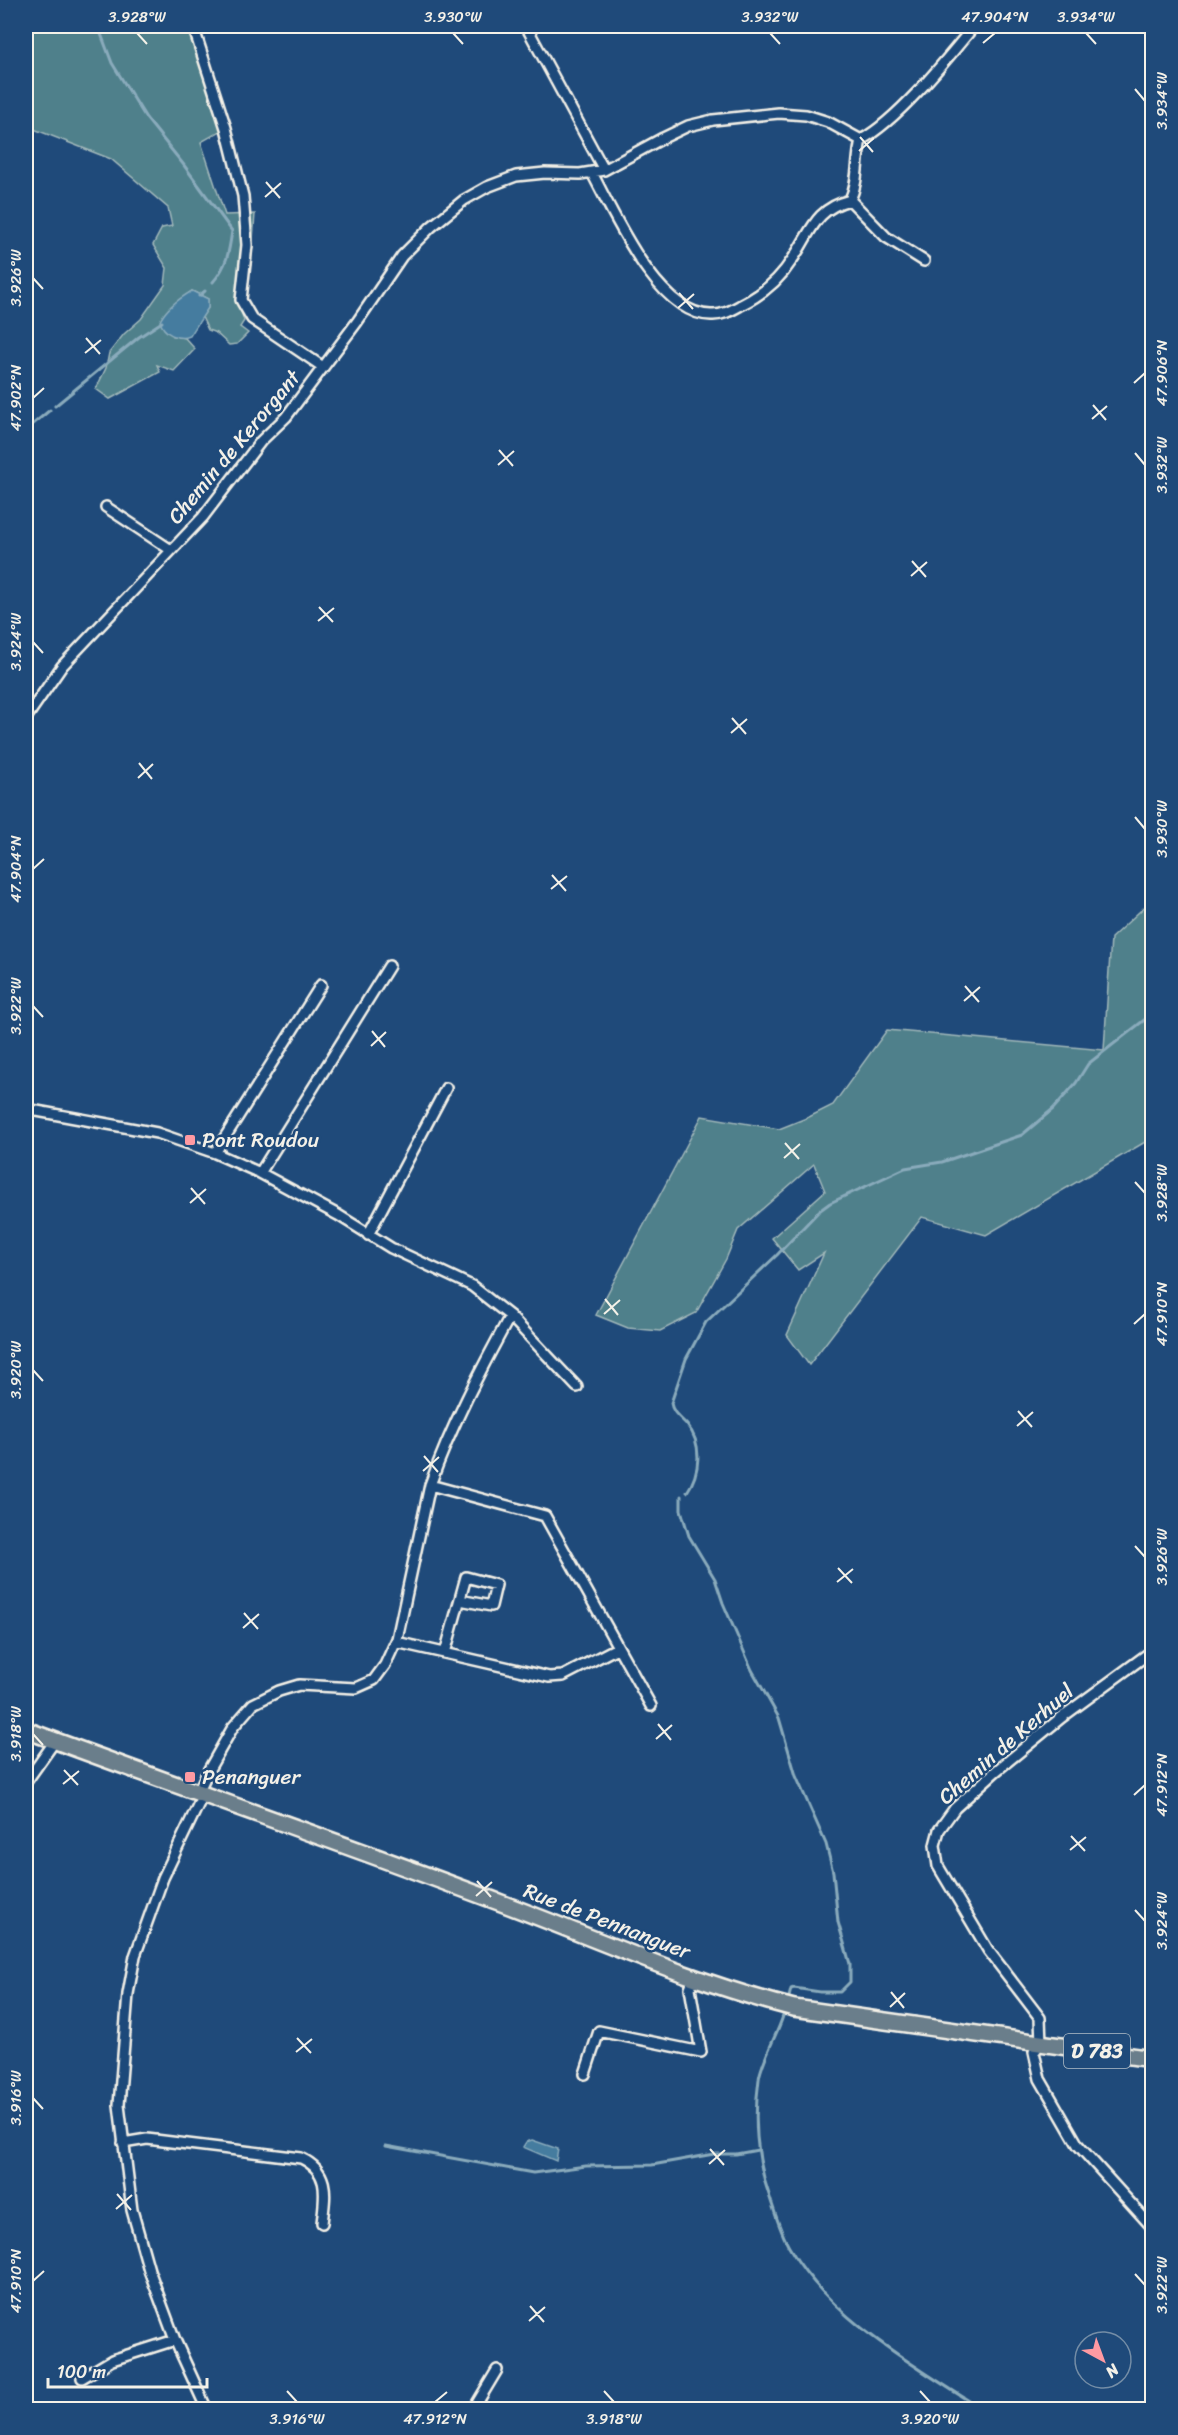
<svg xmlns="http://www.w3.org/2000/svg" width="1178" height="2435" font-family="Sriracha,sans-serif">
  <style>
    .green { fill: #4f808b; stroke: #a2b8ba; stroke-width: 1.5 }
    .water { fill: #447c9f; stroke: #8aabbc; stroke-width: 1.5 }
    .lines { fill: none; stroke-linecap: round; stroke-linejoin: round }
    .stream { stroke: #8aabbc; stroke-width: 3 }
    .minor-casing { stroke: #f4f1e8; stroke-width: 14 }
    .primary-casing { stroke: #f4f1e8; stroke-width: 20 }
    .minor { stroke: #1f4a7a; stroke-width: 9 }
    .primary { stroke: #6b7e8b; stroke-width: 15 }
    .ticks { fill: none; stroke: #f4f1e8; stroke-width: 2 }
    .poi-dot { fill: #ff9aa2; stroke: #1f4a7a; stroke-width: 2 }
    .labels { text-anchor: middle; stroke-width: 5; stroke-linejoin: round; paint-order: stroke }
    .shield { fill: #1f4a7a; stroke: #b4bfc7; stroke-width: 1.5 }
    .shield-label { font-size: 20px; font-weight: bold; fill: #f4f1e8 }
    .street-label { font-size: 21px; fill: #f4f1e8; stroke: #1f4a7a }
    .poi-label { font-size: 21px; fill: #f4f1e8; stroke: #1f4a7a; text-anchor: start }
    .neatline { fill: none; stroke: #f4f1e8; stroke-width: 2 }
    .ticks-label { font-size: 15px; text-anchor: middle; fill: #f4f1e8 }
  </style>
  <rect width="100%" height="100%" fill="#1f4a7a"/>
  <filter id="ink" filterUnits="userSpaceOnUse"><feTurbulence type="fractalNoise" baseFrequency=".0167" numOctaves="2"/><feDisplacementMap in="SourceGraphic" scale="12" xChannelSelector="R" yChannelSelector="G"/><feConvolveMatrix kernelMatrix="1 2 1 2 8 2 1 2 1" color-interpolation-filters="sRGB"/></filter>
  <g filter="url(#ink)">
    <path class="green" d="M26,26H190L189,33L226,128L201,142L225,215L255,214L251,265L243,271L239,304L244,321L240,327L248,333L237,344L229,345L216,333L208,330L202,317L208,308V299L192,291L177,302L173,336L185,338L195,349L174,371L157,365L160,372L110,399L96,389L106,368L109,353L124,334L141,319L165,285L167,268L153,245L162,228L172,226L168,208L111,159L26,126Z
      M1152,900V1138L986,1235L922,1217L809,1365L787,1335L824,1253L798,1270L772,1238L825,1191L814,1164L738,1230L726,1259L696,1313L660,1331L628,1328L596,1315L702,1116L779,1129L809,1117L833,1105L887,1030L1104,1050L1111,938Z"/>
    <path class="water" d="M192,291L208,299V308L190,336C178,341 163,333 160,321C166,308 180,298 192,291Z
      M532,2140L558,2149L556,2161L523,2147L526,2142Z"/>
    <g class="lines">
      <path class="stream" d="M98,26L112,63L146,118L183,164L232,231C229,252 227,266 213,282
        M199,296L205,291
        M55,406L139,337L162,322
        M26,430L50,410
        M687,1492C700,1473 703,1444 687,1425C681,1418 672,1413 671,1403L686,1359L706,1322L777,1255L819,1211L830,1203L905,1168L942,1162L1022,1135L1053,1109L1076,1083L1088,1064L1152,1014
        M681,1496V1510L689,1536L715,1579L723,1603L752,1670L779,1718L796,1776L826,1844L833,1872L838,1922L850,1964V1982L840,1992H820L794,1988L791,1989L789,1997
        M783,2016C777,2035 761,2062 759,2079C753,2120 757,2162 771,2201C776,2216 781,2233 789,2247C831,2320 914,2365 983,2410
        M386,2146L533,2173L586,2166L652,2165L714,2154H736L758,2150"/>
      <defs>
        <path id="minor" d="M193,26L226,128L243,196L247,245L241,300L252,319L323,367
          M526,26L604,170
          M592,173C614,214 658,315 711,315C722,316 732,310 741,305C761,295 780,279 792,260C811,233 814,209 850,200
          M850,200C859,181 856,160 861,140C899,119 946,60 974,26
          M850,200L886,237L924,261
          M106,507L171,550
          M26,718L62,666L203,517L261,441L286,417L357,322L402,256L431,227L464,200L487,187L516,176L545,173L580,174L604,170L663,138L688,126L713,120L779,113L806,115L828,122L861,140
          M26,1109L157,1133L215,1153L260,1173L338,1215L391,1248L472,1286L510,1316L577,1387
          M215,1153L321,985
          M260,1173L389,966
          M368,1235L446,1088
          M430,1485L545,1516L651,1706
          M396,1642L549,1677L563,1676L617,1648
          M445,1653L466,1577L496,1585L491,1606L460,1600
          M26,1782L55,1741
          M585,2074L599,2031L701,2052L690,1988L694,1978
          M123,2143L147,2139L301,2158C331,2172 325,2196 322,2223
          M1152,2227L1078,2145L1040,2079L1034,2052L1041,2043L1040,2018L988,1950L938,1866L935,1845L939,1830L955,1808L996,1771L1062,1717L1152,1651
          M82,2378L112,2360L175,2340
          M207,2410L175,2340L149,2270L132,2210L119,2105L128,1994L135,1956L163,1878L200,1801L201,1786L208,1771L233,1727L253,1704L279,1691L299,1685L356,1688L374,1680L385,1665L397,1639L430,1485C451,1426 480,1371 510,1316
          M473,2410L497,2370"/>
        <path id="primary" d="M26,1730C185,1789 345,1844 504,1904C600,1940 694,1983 794,2008L1152,2059"/>
      </defs>
      <use href="#minor" class="minor-casing"/>
      <use href="#primary" class="primary-casing"/>
      <use href="#minor" class="minor"/>
      <use href="#primary" class="primary"/>
    </g>
  </g>
  <path class="ticks" d="M137,33L147,44M453,33L463,44M770,33L780,44M1086,33L1096,44M983,43L995,33M1135,89L1145,101M860,137L873,152M859,151L874,138M266,182L280,198M265,197L281,183M33,278L43,289M679,293L693,309M678,308L694,294M86,338L100,354M85,353L101,340M1134,383L1145,373M33,398L44,388M1093,405L1106,420M1092,419L1107,406M499,450L513,466M1135,453L1145,465M498,465L514,451M912,561L926,577M911,576L927,562M319,607L333,622M318,621L334,608M33,642L43,653M732,718L746,734M731,733L747,719M139,763L152,779M138,778L153,764M1135,817L1145,829M33,869L44,859M552,875L566,891M551,889L567,876M965,986L979,1002M964,1001L980,987M33,1006L43,1017M372,1031L385,1047M371,1046L386,1032M785,1143L799,1159M784,1158L800,1144M1135,1182L1145,1193M191,1188L205,1204M190,1203L206,1189M605,1299L618,1315M604,1314L620,1300M1134,1324L1145,1314M33,1370L43,1381M1018,1411L1032,1427M1017,1426L1033,1412M424,1456L438,1472M423,1471L439,1457M1135,1546L1145,1557M838,1568L852,1583M837,1582L853,1569M244,1613L258,1629M243,1628L259,1614M658,1724L671,1740M33,1734L43,1745M656,1739L672,1725M64,1770L78,1785M63,1784L79,1771M1134,1795L1145,1785M1071,1836L1085,1851M1070,1850L1086,1837M477,1881L491,1897M476,1896L492,1882M1135,1910L1145,1921M891,1992L904,2008M890,2007L905,1993M297,2038L311,2053M296,2052L312,2039M33,2098L43,2109M710,2149L724,2165M709,2164L725,2150M117,2194L131,2210M116,2209L132,2195M1135,2274L1145,2285M33,2281L44,2271M530,2306L544,2322M529,2321L545,2307M287,2391L297,2402M604,2391L614,2402M920,2391L930,2402M435,2402L447,2392"/>
  <g class="poi-dot">
    <rect x="184" y="1134" width="12" height="12" rx="3"/>
    <rect x="184" y="1771" width="12" height="12" rx="3"/>
  </g>
  <g class="labels">
    <rect class="shield" x="1064" y="2034" width="66" height="34" rx="4.5"/>
    <g class="shield-label">
      <text x="1097" y="2058">D 783</text>
    </g>
    <g class="street-label">
      <text transform="translate(234 447) rotate(-50)" y="7">Chemin de Kerorgant</text>
      <text transform="translate(1006 1744) rotate(-41)" y="7">Chemin de Kerhuel</text>
      <text transform="translate(607 1921) rotate(21)" y="7">Rue de Pennanguer</text>
    </g>
    <g class="poi-label">
      <text x="202" y="1147">Pont Roudou</text>
      <text x="202" y="1784">Penanguer</text>
    </g>
  </g>
  <rect width="1178" height="2435" fill="none" stroke="#1f4a7a" stroke-width="66"/>
  <g transform="translate(1103 2360) rotate(139)"><circle r="28" fill="#1f4a7a" stroke="#748da6" stroke-width="1.5"/>
  <path d="M0-4.5L10 22L0 15L-10 22Z" fill="#ff9aa2"/>
  <text y="-9" font-size="16" font-weight="bold" text-anchor="middle" fill="#f4f1e8">N</text>
  </g>
  <path d="M48 2378v9h159v-9" fill="none" stroke="#f4f1e8" stroke-width="3"/>
  <text x="57" y="2378" font-size="18" fill="#f4f1e8" stroke="#1f4a7a" stroke-width="4.5" paint-order="stroke">100 m</text>
  <rect x="33" y="33" width="1112" height="2369" class="neatline"/>
  <g class="ticks-label">
    <text x="137" y="22">3.928°W</text>
    <text x="453" y="22">3.930°W</text>
    <text x="770" y="22">3.932°W</text>
    <text x="995" y="22">47.904°N</text>
    <text x="1086" y="22">3.934°W</text>
    <text transform="translate(1162 101) rotate(-90)" y="5">3.934°W</text>
    <text transform="translate(16 278) rotate(-90)" y="5">3.926°W</text>
    <text transform="translate(1162 373) rotate(-90)" y="5">47.906°N</text>
    <text transform="translate(16 398) rotate(-90)" y="5">47.902°N</text>
    <text transform="translate(1162 465) rotate(-90)" y="5">3.932°W</text>
    <text transform="translate(16 642) rotate(-90)" y="5">3.924°W</text>
    <text transform="translate(1162 829) rotate(-90)" y="5">3.930°W</text>
    <text transform="translate(16 869) rotate(-90)" y="5">47.904°N</text>
    <text transform="translate(16 1006) rotate(-90)" y="5">3.922°W</text>
    <text transform="translate(1162 1193) rotate(-90)" y="5">3.928°W</text>
    <text transform="translate(1162 1314) rotate(-90)" y="5">47.910°N</text>
    <text transform="translate(16 1370) rotate(-90)" y="5">3.920°W</text>
    <text transform="translate(1162 1557) rotate(-90)" y="5">3.926°W</text>
    <text transform="translate(16 1734) rotate(-90)" y="5">3.918°W</text>
    <text transform="translate(1162 1785) rotate(-90)" y="5">47.912°N</text>
    <text transform="translate(1162 1921) rotate(-90)" y="5">3.924°W</text>
    <text transform="translate(16 2098) rotate(-90)" y="5">3.916°W</text>
    <text transform="translate(16 2281) rotate(-90)" y="5">47.910°N</text>
    <text transform="translate(1162 2285) rotate(-90)" y="5">3.922°W</text>
    <text x="297" y="2424">3.916°W</text>
    <text x="435" y="2424">47.912°N</text>
    <text x="614" y="2424">3.918°W</text>
    <text x="930" y="2424">3.920°W</text>
  </g>
</svg>
